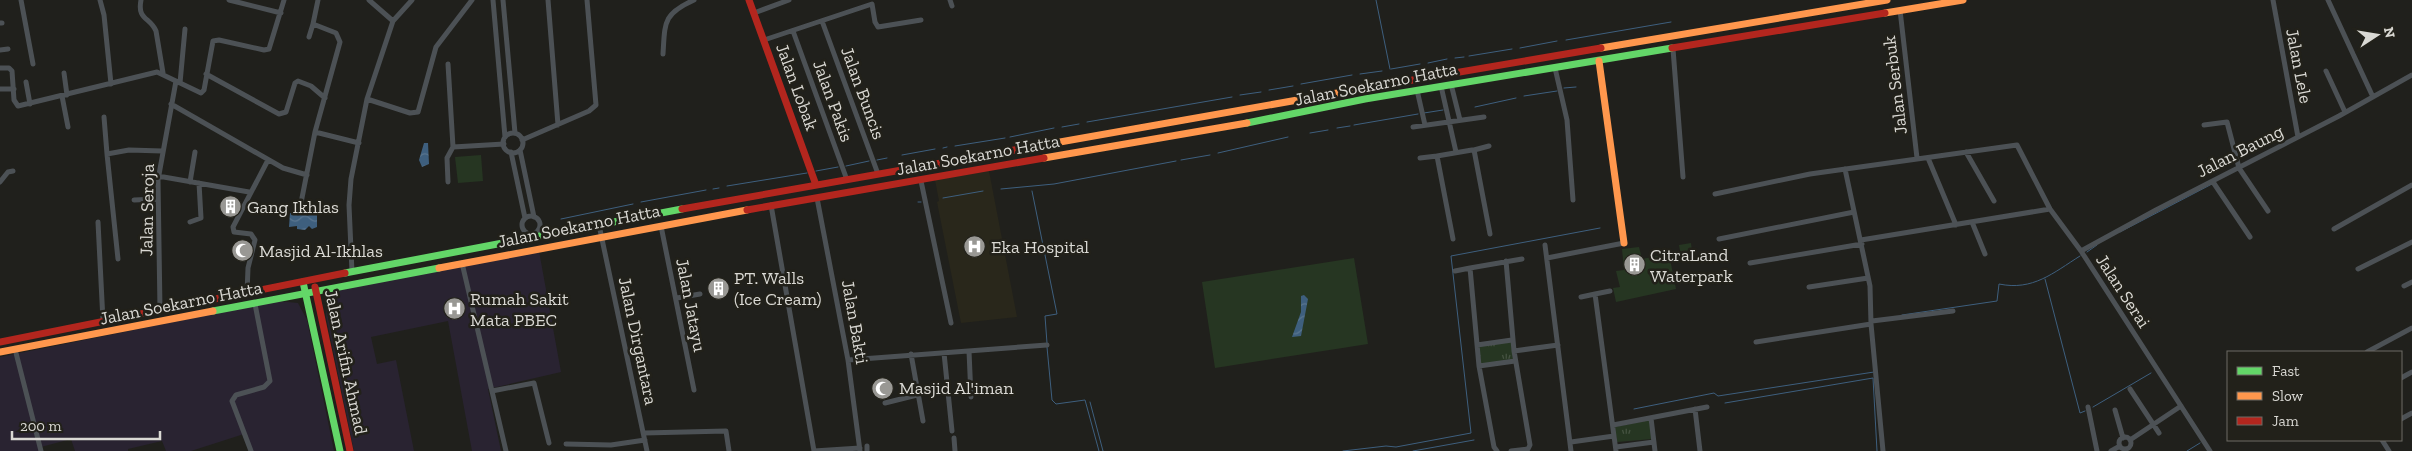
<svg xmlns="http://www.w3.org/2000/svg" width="2412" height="451" font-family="'Zilla Slab',serif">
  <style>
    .commercial { fill: #292331 }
    .built { fill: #29271b }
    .grass { fill: #263622 }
    .park { fill: url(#park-tufts) }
    .water { fill: url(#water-waves) }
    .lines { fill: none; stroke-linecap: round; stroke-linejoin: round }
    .stream { stroke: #3e5f7e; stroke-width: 1 }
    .street { stroke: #4c5155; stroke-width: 5 }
    .fast { stroke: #63d668; stroke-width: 7 }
    .slow { stroke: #ff974d; stroke-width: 7 }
    .jam { stroke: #b3261e; stroke-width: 7 }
    .labels { text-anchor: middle; stroke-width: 5; stroke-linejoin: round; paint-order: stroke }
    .street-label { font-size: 18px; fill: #dad9d4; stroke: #22211a }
    .poi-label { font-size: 18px; fill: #dad9d4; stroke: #22211a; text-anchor: start }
  </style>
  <defs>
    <pattern id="park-tufts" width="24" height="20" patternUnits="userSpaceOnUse" patternTransform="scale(1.25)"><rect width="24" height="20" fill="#263622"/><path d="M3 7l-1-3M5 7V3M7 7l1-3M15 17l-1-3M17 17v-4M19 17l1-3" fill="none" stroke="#455241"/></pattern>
    <pattern id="water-waves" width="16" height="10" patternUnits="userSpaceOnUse" patternTransform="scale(1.25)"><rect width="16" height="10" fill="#3e5f7e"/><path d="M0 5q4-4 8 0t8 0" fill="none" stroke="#59758f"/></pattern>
  </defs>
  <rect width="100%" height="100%" fill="#20201c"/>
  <path class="commercial" d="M539,251L561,372L488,389L501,451H472L448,321L371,337L377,364L396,360L414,451H354L326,316L327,305L332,296L340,289Z
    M277,301L298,303L307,320L334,451H253L244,434L191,451H166L162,441L128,449V451H75L71,439L41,447L42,451H0V357Z"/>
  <path class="built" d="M989,171L1017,317L961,323L937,202L939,201L935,180Z"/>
  <path class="grass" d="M481,155L483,181L458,183L455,157Z
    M1691,243L1693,260L1682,261L1679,245Z
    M1639,247L1642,259L1669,254L1676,289L1616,302L1613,288L1620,287L1616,271L1624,270L1622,249Z
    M1354,258L1368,344L1215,368L1202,282Z"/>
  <path class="park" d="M1511,341L1513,360L1480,365L1477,345Z
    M1650,420L1652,439L1617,442L1615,427Z"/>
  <path class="water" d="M424,143H428L429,164L422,167L419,160Z
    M317,212V227L312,229L309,226L305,230L297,229V226L289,227L290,213L309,215Z
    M1304,295L1308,299L1301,336L1292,337L1301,312V296Z"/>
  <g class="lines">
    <path class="stream" d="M1376,0L1390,69
      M1566,40L1671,22
      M1520,48L1557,41
      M1469,56L1512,49
      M1455,58L1464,57
      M1428,63L1447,59
      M1391,69L1420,64
      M1360,74L1382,71
      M1301,84L1352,75
      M1564,88L1576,87
      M1269,90L1293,86
      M1240,95L1261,92
      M1524,96L1557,91
      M1475,107L1516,98
      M1424,113L1443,110
      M1087,122L1232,97
      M1354,125L1418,114
      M1062,127L1079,124
      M1337,128L1350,126
      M1310,133L1328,130
      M1010,137L1054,128
      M955,146L1005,138
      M943,148L947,147
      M1218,153L1288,137
      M902,155L935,149
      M877,160L887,158
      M1181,160L1210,155
      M846,166L869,161
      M816,171L838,167
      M727,186L807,173
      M713,189L719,188
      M1001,189L1054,184L1176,161
      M1032,191L1057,314L1045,316L1047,343
      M943,198L983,191
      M641,202L706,190
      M918,202H921
      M561,219L633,204
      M2120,232L2212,184
      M2087,252L2097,245
      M2045,279L2080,413L2085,411
      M1902,315L1997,301L1999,284C2033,291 2053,273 2080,256
      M1047,347L1052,400L1056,404L1085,400L1099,451
      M1090,402L1103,451
      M1725,403L1873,378L1877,451
      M2093,407L2151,373
      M1634,409L1714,393L1718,396L1874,372
      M1343,451L1386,446L1396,447L1471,433L1451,256L1600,228
      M1413,451L1474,440
      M2187,451L2200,443"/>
    <path class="street" d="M21,0L33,64
      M100,0L104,15L111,84
      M141,0C137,20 150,17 156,31L163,73
      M229,0L281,13
      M369,0L393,21
      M493,0L505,137
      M503,0L515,133
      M548,0L558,125
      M950,0L952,6
      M2273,0L2298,137
      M2328,0L2373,97
      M1900,10L1917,158
      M754,13L789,0
      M822,21L878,174
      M0,23H2
      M793,31L847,180
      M309,37L313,24
      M764,40L872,4L875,22L878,27L921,20
      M1673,49L1683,177
      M0,50L8,49
      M663,54C665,22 663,14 694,0
      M448,64L453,147L504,144
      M0,68H9L12,71L14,100L18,106L157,72L201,93L204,90L213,41L219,40L264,50L269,49L284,0
      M1555,68L1567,120L1573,200
      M2326,71L2345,112
      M64,73L67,95
      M206,74L279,114L286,112L295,83L298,81L311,86L325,98
      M26,82L30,104
      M180,83L185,29
      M1451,84L1460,120
      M1441,86L1456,152
      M0,89H14
      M1417,90L1425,125
      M62,96L68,127
      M367,99L410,113L418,112L436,47L472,0
      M171,104L283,168L307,175
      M104,117L107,154L129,150L162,151
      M2204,125L2227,122L2239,168L2268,211
      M1413,127L1484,117
      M315,132L359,143
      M503 143a10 10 0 1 1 20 0a10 10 0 1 1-20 0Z
      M522,140L589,111L596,105L587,0
      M520,150L534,217
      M1474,150L1489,146
      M511,152L525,218
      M1966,152L1994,201
      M107,154L118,259
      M1420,158L1437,156
      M1928,158L1956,225
      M1845,169L1870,286L1871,324L1883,451
      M158,176L249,192
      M921,181L951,323
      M0,182L8,172L13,171
      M190,182L195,152
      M448,182L447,158L453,147
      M2213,182L2250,237
      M1715,194L1810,174L2017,145L2050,209L2081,251L2210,451
      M817,198L848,360L860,451
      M134,200L158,199
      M771,205L814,451
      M300,208L315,132L340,42L336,33L313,24L318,0
      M522 225a9 9 0 1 1 18 0a9 9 0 1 1-18 0Z
      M98,222L103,321
      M190,222L201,218L199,183
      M1972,222L1985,254
      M599,225L647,451
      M661,226L694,390
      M2334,229L2412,185
      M1453,239L1437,156L1472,150H1474L1490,234
      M1719,239L1854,212
      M1861,240L2050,209
      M1545,245L1571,451
      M2081,251L2156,210L2339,116L2412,75
      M1547,258L1624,243
      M1506,261L1514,351L1530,445L1528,449L1511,451
      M462,263L506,451
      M1750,263L1862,244
      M2358,269L2412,242
      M1455,271L1470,268
      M352,272L349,205L351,179L367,99L393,21L412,0
      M2404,286L2412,282
      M1809,287L1868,278
      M1610,291L1595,294L1616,451
      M247,293L248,268L255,240L251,234L234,232L233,227L268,160
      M1581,297L1595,294
      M677,298L700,294
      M160,310L158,180L176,81
      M1872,321L1953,311
      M1756,342L1871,324
      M1477,345L1512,340
      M15,349L41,451
      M969,351L971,397
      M1514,351L1558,345
      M2367,352L2412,328
      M944,353L952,431
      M911,354L923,421
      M848,360L1047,345
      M1479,366L1515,361
      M2401,378L2412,372
      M2130,389L2159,433
      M492,391L534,383L549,443
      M885,403L917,395
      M2088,407L2097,451
      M1695,409L1700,451
      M2115,410L2123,438
      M1651,418L1655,451
      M2401,419L2412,413
      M1613,425L1707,407
      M644,433L726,431L729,451
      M2119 443a6 6 0 1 1 12 0a6 6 0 1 1-12 0Z
      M954,438L955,451
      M2130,440L2181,406
      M2382,440L2389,451
      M1571,442L1614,436
      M566,444L611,445L645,440
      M867,446V451
      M1616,447L1654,442
      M251,451L232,401L236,395L264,387L270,381L255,304
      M814,451L860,448
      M1497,451L1494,447L1479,366L1470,268L1522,259
      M2111,451L2120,446"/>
    <path class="fast" d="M1247,123L1365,99L1672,48
      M345,273L682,209
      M303,282L340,451
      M213,311L439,268"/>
    <path class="slow" d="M1885,13L1963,0
      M1601,48L1887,0
      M1599,61L1624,243
      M1026,148L1360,89
      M1044,158L1247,123
      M439,268L747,210
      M0,352L213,311"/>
    <path class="jam" d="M749,0L816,185
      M1672,48L1885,13
      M1360,89L1601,48
      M682,209L1026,148
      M747,210L1044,158
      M315,287L350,451
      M0,342L345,273"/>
  </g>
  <defs>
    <symbol id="building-disc" viewBox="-11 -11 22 22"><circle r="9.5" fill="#999894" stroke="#22211a"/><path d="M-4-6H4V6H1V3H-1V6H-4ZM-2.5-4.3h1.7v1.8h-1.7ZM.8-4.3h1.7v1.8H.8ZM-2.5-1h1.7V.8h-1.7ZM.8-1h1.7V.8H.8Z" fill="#fff"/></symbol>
    <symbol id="hospital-disc" viewBox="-11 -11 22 22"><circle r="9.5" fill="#999894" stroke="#22211a"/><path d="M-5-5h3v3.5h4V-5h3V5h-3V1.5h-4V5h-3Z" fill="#fff"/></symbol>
    <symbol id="mosque-disc" viewBox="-11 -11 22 22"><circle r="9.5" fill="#999894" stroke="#22211a"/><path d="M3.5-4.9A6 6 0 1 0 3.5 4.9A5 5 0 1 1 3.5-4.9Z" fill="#fff"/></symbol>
  </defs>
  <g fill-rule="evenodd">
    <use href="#building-disc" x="218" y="194" width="25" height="25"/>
    <use href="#hospital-disc" x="962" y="234" width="25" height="25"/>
    <use href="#mosque-disc" x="230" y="238" width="25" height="25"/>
    <use href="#building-disc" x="1622" y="252" width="25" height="25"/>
    <use href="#building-disc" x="706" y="276" width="25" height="25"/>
    <use href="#hospital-disc" x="442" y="296" width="25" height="25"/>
    <use href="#mosque-disc" x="870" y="376" width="25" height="25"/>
  </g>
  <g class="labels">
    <g class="street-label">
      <text transform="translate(2299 66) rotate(79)" y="6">Jalan Lele</text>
      <text transform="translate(1376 84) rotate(-11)" y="6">Jalan Soekarno Hatta</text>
      <text transform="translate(1895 85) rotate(-97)" y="6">Jalan Serbuk</text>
      <text transform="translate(797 87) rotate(70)" y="6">Jalan Lobak</text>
      <text transform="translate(863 93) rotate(70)" y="6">Jalan Buncis</text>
      <text transform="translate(833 101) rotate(70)" y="6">Jalan Pakis</text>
      <text transform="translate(2240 151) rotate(-27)" y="6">Jalan Baung</text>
      <text transform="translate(978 155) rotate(-10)" y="6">Jalan Soekarno Hatta</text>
      <text transform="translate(147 210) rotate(-89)" y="6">Jalan Seroja</text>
      <text transform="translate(579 226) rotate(-11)" y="6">Jalan Soekarno Hatta</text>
      <text transform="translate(2123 291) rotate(57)" y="6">Jalan Serai</text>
      <text transform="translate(181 303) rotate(-11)" y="6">Jalan Soekarno Hatta</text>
      <text transform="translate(691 305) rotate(79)" y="6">Jalan Jatayu</text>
      <text transform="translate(855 322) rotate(80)" y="6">Jalan Bakti</text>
      <text transform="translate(638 341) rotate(78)" y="6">Jalan Dirgantara</text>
      <text transform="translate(346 362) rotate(78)" y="6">Jalan Arifin Ahmad</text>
    </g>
    <g class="poi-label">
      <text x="247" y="213">Gang Ikhlas</text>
      <text x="991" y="253">Eka Hospital</text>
      <text x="259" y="257">Masjid Al-Ikhlas</text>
      <text x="1650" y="261">CitraLand<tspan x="1650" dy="21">Waterpark</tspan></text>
      <text x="734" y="284">PT. Walls<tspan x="734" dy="21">(Ice Cream)</tspan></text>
      <text x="470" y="305">Rumah Sakit<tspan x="470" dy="21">Mata PBEC</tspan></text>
      <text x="899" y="394">Masjid Al'iman</text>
    </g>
  </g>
  <rect x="2227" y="351" width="175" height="90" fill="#22211a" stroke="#6c6b64"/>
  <rect x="2237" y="367" width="25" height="8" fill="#63d668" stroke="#6c6b64"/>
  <text x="2272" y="376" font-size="15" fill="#dad9d4">Fast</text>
  <rect x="2237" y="392" width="25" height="8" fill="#ff974d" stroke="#6c6b64"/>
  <text x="2272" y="401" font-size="15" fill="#dad9d4">Slow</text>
  <rect x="2237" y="417" width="25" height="8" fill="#b3261e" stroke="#6c6b64"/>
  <text x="2272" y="426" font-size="15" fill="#dad9d4">Jam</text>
  <g transform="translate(2377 35) rotate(78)" stroke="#22211a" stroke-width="4" paint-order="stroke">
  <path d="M0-4L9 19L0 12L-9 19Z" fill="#dad9d4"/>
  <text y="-8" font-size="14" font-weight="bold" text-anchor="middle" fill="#dad9d4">N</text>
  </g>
  <path d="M12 431v8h148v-8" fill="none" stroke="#dad9d4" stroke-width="2.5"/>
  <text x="20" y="431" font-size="15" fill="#dad9d4" stroke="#22211a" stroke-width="4" paint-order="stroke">200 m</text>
</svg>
